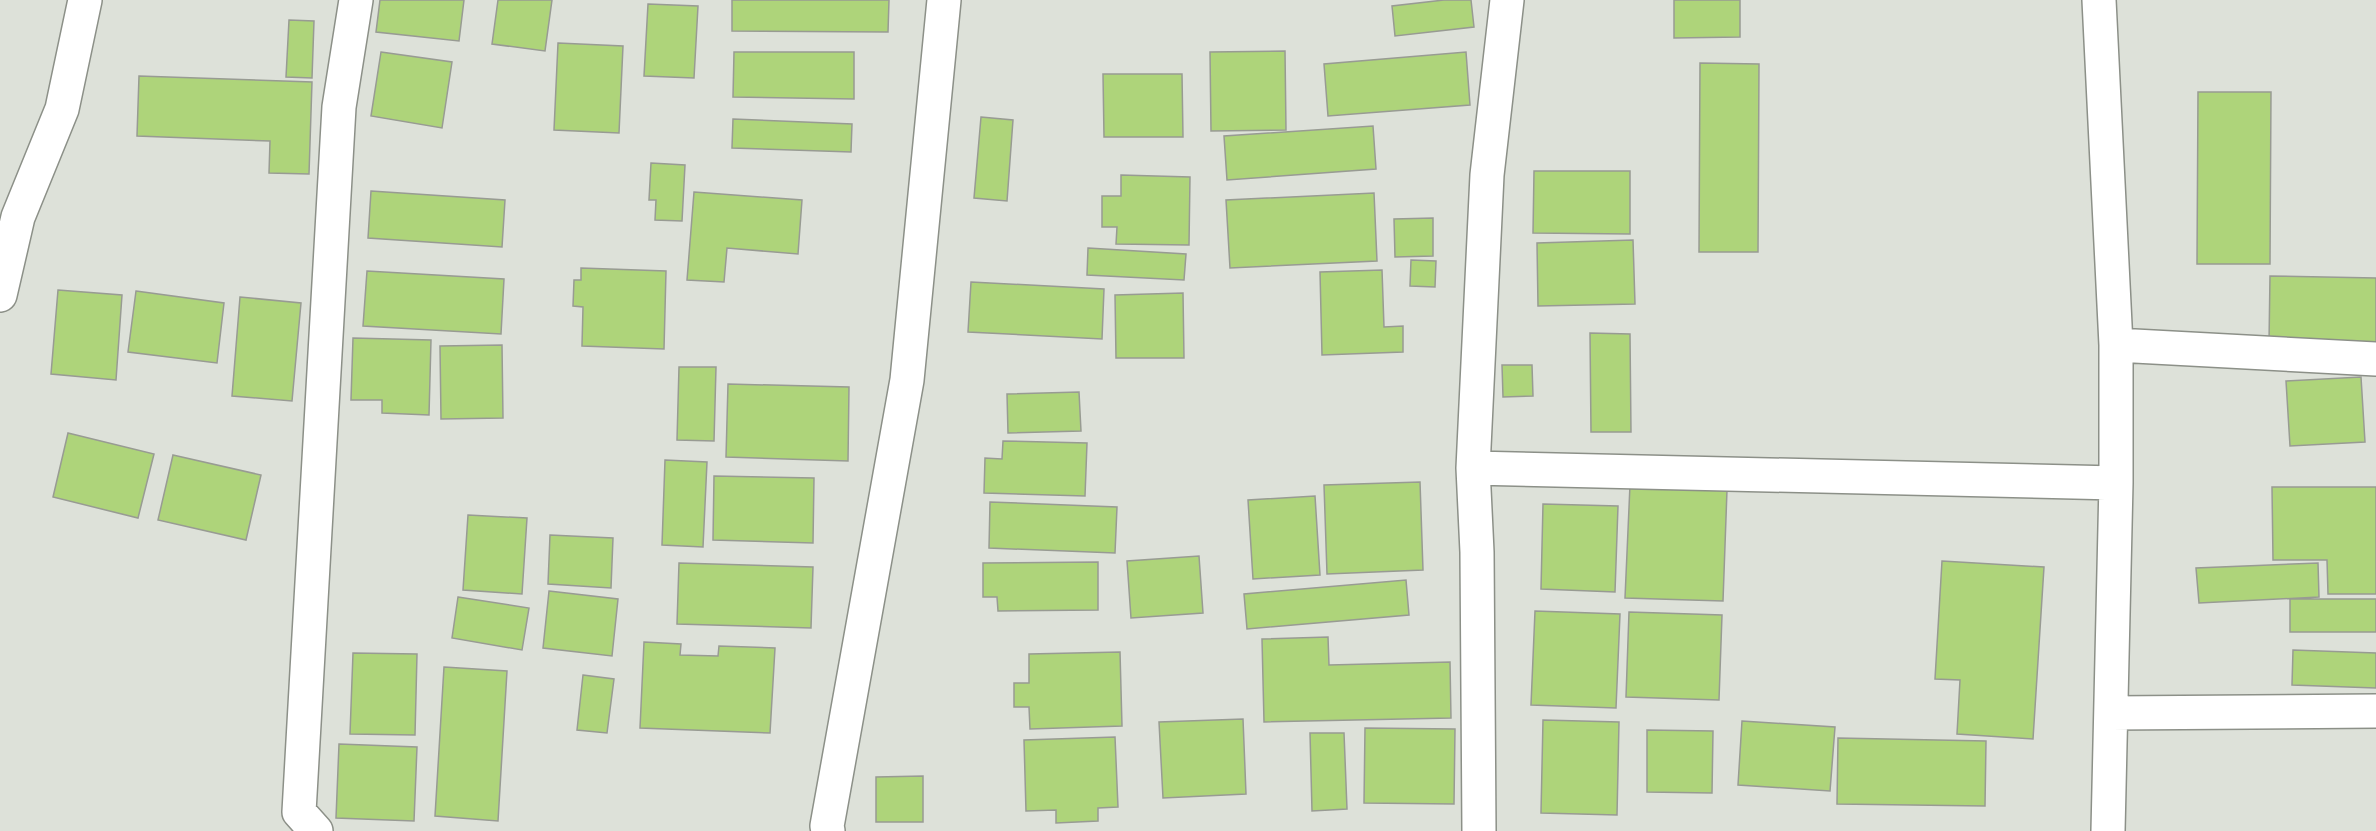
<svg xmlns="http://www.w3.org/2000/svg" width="2376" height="831" font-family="'Source Serif 4',serif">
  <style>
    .building { fill: #aed47a; stroke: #989b93; stroke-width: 1.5 }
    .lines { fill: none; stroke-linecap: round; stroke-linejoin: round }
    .minor-casing { stroke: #8c9088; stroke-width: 36 }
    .minor { stroke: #fff; stroke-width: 33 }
  </style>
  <rect width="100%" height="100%" fill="#dde1d9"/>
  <path class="building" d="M380,0H464L459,41L376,32Z
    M498,0H552L545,51L492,44Z
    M732,0H889L888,32L732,31Z
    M1444,0H1471L1474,27L1395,36L1392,6Z
    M1674,0H1740V37L1674,38Z
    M648,4L698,6L694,78L644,76Z
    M289,20L314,21L312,78L286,77Z
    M558,43L623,46L619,133L554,130Z
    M1285,51L1286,130L1211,131L1210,52Z
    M381,52L452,62L442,128L371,116Z
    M734,52H854V99L733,97Z
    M1466,52L1470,105L1328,116L1324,64Z
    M1700,63L1759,64L1758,252H1699Z
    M1103,74H1182L1183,137H1104Z
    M139,76L312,82L309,174L269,173L270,141L137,136Z
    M2198,92H2271L2270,264H2197Z
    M981,117L1013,120L1007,201L974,198Z
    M733,119L852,124L851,152L732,148Z
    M1373,126L1376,169L1227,180L1224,136Z
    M651,163L685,165L682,221L655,220L656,200H649Z
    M1534,171H1630V234L1533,233Z
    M1121,175L1190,177L1189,245L1116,244L1117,227H1102V196H1121Z
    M371,191L505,200L502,247L368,238Z
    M694,192L802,200L798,254L727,248L724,282L687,280Z
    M1374,193L1377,261L1230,268L1226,200Z
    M1433,218V256L1395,257L1394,219Z
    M1633,240L1635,304L1538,306L1537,243Z
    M1088,248L1186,254L1184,280L1087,275Z
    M1411,260L1436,261L1435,287L1410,286Z
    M581,268L666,271L664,349L582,346L583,307L573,306L574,280H581Z
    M1382,270L1384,327L1403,326V352L1322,355L1320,272Z
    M367,271L504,279L501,334L363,326Z
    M2270,276L2376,278V344L2269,343Z
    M971,282L1104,289L1102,339L968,332Z
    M58,290L122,295L116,380L51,374Z
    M136,291L224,303L217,363L128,352Z
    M1183,293L1184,358H1116L1115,295Z
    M240,297L301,303L292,401L232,396Z
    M1590,333L1630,334L1631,432H1591Z
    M353,338L431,340L429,415L382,413V400H351Z
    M502,345L503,418L441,419L440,346Z
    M1502,365H1532L1533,396L1503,397Z
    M679,367H716L714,441L677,440Z
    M2361,377L2365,442L2290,446L2286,381Z
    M728,384L849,387L848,461L726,457Z
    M1079,392L1081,431L1008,433L1007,394Z
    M68,433L154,454L138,518L53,497Z
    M1003,441L1087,443L1085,496L984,493L985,458L1002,459Z
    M173,455L261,475L246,540L158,520Z
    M665,460L707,462L703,547L662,545Z
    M714,476L814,478L813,543L713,540Z
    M1420,482L1423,570L1327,574L1324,485Z
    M1630,485L1727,490L1723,601L1625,598Z
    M2272,487H2376V594H2328L2327,560H2273Z
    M1315,496L1320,575L1253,579L1248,500Z
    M990,502L1117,507L1115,553L989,548Z
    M1543,504L1618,506L1615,592L1541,589Z
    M468,515L527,518L522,594L463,590Z
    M550,535L613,538L611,588L548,584Z
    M1199,556L1203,613L1131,618L1127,561Z
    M1942,561L2044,567L2033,739L1957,734L1960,680L1935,679Z
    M1098,562V610L998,611L997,597H983V563Z
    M679,563L813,567L811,628L677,624Z
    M2318,563L2319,597L2199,603L2196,568Z
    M1406,580L1409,615L1247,629L1244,594Z
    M549,591L618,599L612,656L543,648Z
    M458,597L529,608L522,650L452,638Z
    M2290,599H2376V632H2290Z
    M1535,611L1620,614L1616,708L1531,705Z
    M1629,612L1722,615L1719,700L1626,697Z
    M1328,637L1329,665L1450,662L1451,718L1264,722L1262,639Z
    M644,642L681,644L680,655L718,656L719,646L775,648L770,733L640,728Z
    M2293,650L2376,653V688L2292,685Z
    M1120,652L1122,726L1030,729L1029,707H1014V683H1029V654Z
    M353,653L417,654L415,735L350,734Z
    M444,667L507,671L498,821L435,816Z
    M583,675L614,679L607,733L577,730Z
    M1243,719L1246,794L1163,798L1159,722Z
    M1543,720L1619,722L1617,815L1541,813Z
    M1742,721L1835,727L1830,791L1738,785Z
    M1365,728L1455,729L1454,804L1364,803Z
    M1647,730L1713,731L1712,793L1647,792Z
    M1310,733H1344L1347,809L1312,811Z
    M1115,737L1118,807L1098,808V821L1056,823V810L1026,811L1024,740Z
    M1838,738L1986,741L1985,806L1837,804Z
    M339,744L417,747L414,821L336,818Z
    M923,776V822H876V777Z"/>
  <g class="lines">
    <defs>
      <path id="minor" d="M2099,0L2116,345V483L2108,831
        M0,295L18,217L62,109L85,0
        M2116,345L2376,359
        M1473,468L2116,483
        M2111,713L2376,711
        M316,831L299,812L339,107L356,0
        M828,831L827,826L907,380L944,0
        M1479,831L1477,552L1473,468L1487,175L1507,0"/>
    </defs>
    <use href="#minor" class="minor-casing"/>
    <use href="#minor" class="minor"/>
  </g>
</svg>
